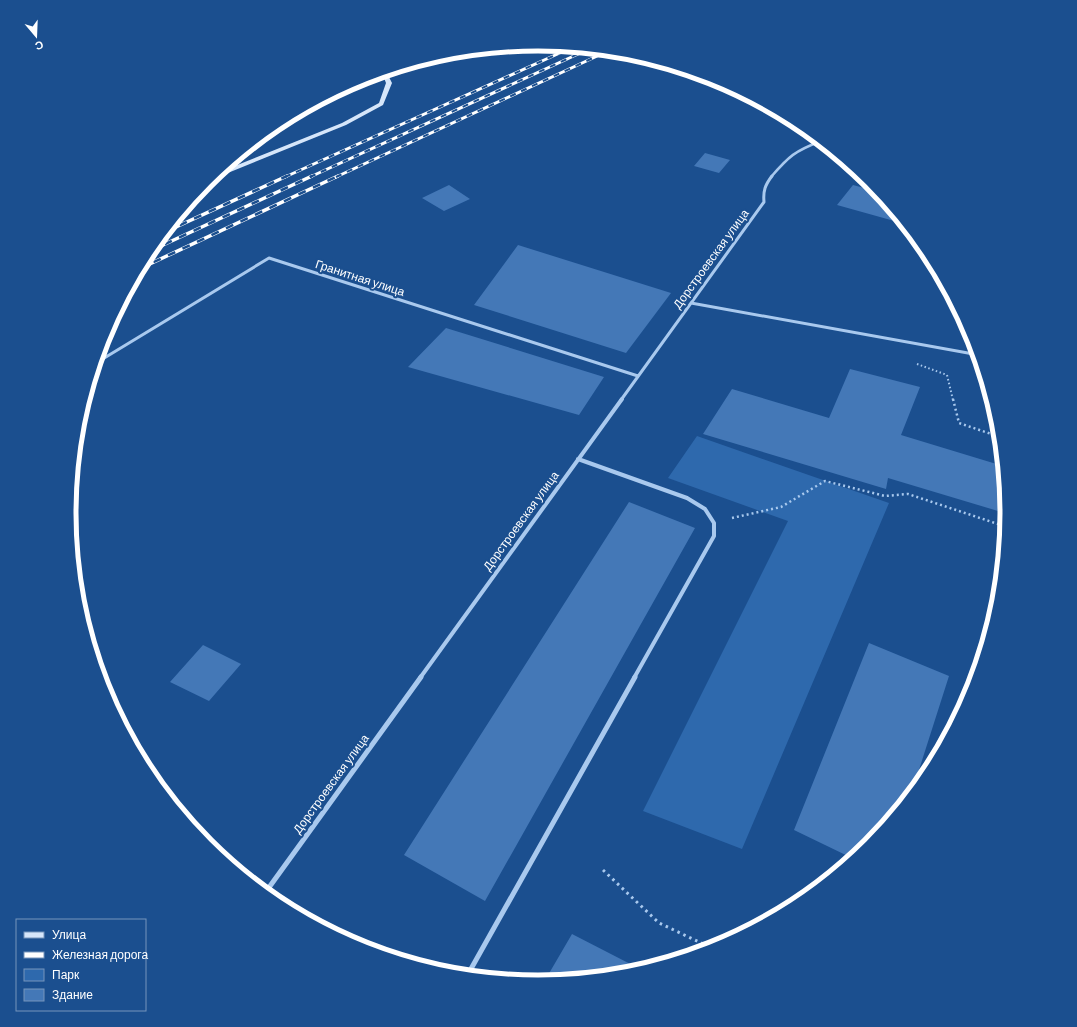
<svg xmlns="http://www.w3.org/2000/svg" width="1077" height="1027" font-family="Barlow,sans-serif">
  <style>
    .green { fill: #2e69ad }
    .building { fill: #4478b7 }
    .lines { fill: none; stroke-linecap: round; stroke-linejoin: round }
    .path-far2 { stroke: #a9c9ee; stroke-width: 2; stroke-dasharray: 1.5 2.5; stroke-linecap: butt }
    .path-far1 { stroke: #a9c9ee; stroke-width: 2.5; stroke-dasharray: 2 3; stroke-linecap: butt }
    .path { stroke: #a9c9ee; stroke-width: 3; stroke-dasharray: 2.5 4; stroke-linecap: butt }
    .street-far3 { stroke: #a9c9ee; stroke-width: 2.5 }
    .street-far2 { stroke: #a9c9ee; stroke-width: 3 }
    .street-far1 { stroke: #a9c9ee; stroke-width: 4 }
    .street { stroke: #a9c9ee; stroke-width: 5 }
    .secondary { fill: #d6e6fa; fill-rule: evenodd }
    .rail-far1-casing { stroke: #fff; stroke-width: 3 }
    .rail-casing { stroke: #fff; stroke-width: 3.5 }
    .rail-far1 { stroke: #1b4f8f; stroke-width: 2; stroke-dasharray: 6; stroke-linecap: butt }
    .rail { stroke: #1b4f8f; stroke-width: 2.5; stroke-dasharray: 8; stroke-linecap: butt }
    .labels { text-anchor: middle; stroke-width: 4; stroke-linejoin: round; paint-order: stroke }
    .street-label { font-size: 12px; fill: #fff; stroke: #1b4f8f }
    .rim { fill: none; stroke: #fff; stroke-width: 5 }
  </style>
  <rect width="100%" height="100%" fill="#1b4f8f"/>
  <path class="green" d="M697,436L889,503L742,849L643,811L788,521L668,478Z"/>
  <path class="building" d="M705,153L730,160L719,173L694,166Z
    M449,185L470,199L444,211L422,198Z
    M853,185L879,192L905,224L837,205Z
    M518,245L671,293L626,353L474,305Z
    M446,328L604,377L579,415L408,367Z
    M850,369L920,387L901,435L1003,466L1008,514L888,478L886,489L703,434L732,389L829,418Z
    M629,502L695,528L485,901L404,855Z
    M869,643L949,676L910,798L870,846L854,859L794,830Z
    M203,645L241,664L209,701L170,682Z
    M572,934L642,970L630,974L544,982Z"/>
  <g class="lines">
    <path class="path-far2" d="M917,364L947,375L953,400"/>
    <path class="path-far1" d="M953,399L959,423L1000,437
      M732,518L781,507L825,481L885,496L908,494L1007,527"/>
    <path class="path" d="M603,870L659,923L714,949"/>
    <path class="street-far3" d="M771,177C789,156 795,151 821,141"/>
    <path class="street-far2" d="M691,303L979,355
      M96,363L269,258L638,376
      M621,400L764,202C763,191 765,185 772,176"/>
    <path class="street-far1" d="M578,459L687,498L705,509L714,523V536L634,678
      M420,678L622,399"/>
    <path class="street" d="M265,893L421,677
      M467,976L635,677"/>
    <path class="secondary" d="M386,71L392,83L383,105L346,125L213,179H209L215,174L342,123L379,103L386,83L382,73Z"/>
    <defs>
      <path id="rail-far1" d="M285,177L573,47
        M310,177L589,49
        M336,177L608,51"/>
      <path id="rail" d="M165,232L287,176
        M150,251L312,176
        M139,269L338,176"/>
    </defs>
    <use href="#rail-far1" class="rail-far1-casing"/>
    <use href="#rail" class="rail-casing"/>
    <use href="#rail-far1" class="rail-far1"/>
    <use href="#rail" class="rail"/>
  </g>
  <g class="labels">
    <g class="street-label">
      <text transform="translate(711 259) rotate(-54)" y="4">Дорстроевская улица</text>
      <text transform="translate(360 278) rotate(18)" y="4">Гранитная улица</text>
      <text transform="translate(521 521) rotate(-54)" y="4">Дорстроевская улица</text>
      <text transform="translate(331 784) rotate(-54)" y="4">Дорстроевская улица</text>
    </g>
  </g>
  <path d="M0 0H1077V1027H0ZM76 513a462 462 0 1 1 924 0a462 462 0 1 1-924 0Z" fill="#1b4f8f" fill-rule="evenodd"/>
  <path class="rim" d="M76 513a462 462 0 1 1 924 0a462 462 0 1 1-924 0Z"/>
  <rect x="16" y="919" width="130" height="92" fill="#1b4f8f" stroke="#7695bc"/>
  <rect x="24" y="932" width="20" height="6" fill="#d6e6fa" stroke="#7695bc"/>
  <text x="52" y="939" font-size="12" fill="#ffffff">Улица</text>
  <rect x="24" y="952" width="20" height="6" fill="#ffffff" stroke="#7695bc"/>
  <text x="52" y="959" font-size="12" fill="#ffffff">Железная дорога</text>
  <rect x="24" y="969" width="20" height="12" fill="#2e69ad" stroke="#7695bc"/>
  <text x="52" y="979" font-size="12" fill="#ffffff">Парк</text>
  <rect x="24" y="989" width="20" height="12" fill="#4478b7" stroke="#7695bc"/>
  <text x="52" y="999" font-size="12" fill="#ffffff">Здание</text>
  <g transform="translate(36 36) rotate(161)" stroke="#1b4f8f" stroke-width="3" paint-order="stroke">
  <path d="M0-3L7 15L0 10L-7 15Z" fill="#ffffff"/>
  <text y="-6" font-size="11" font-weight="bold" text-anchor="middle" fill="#ffffff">С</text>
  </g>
</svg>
